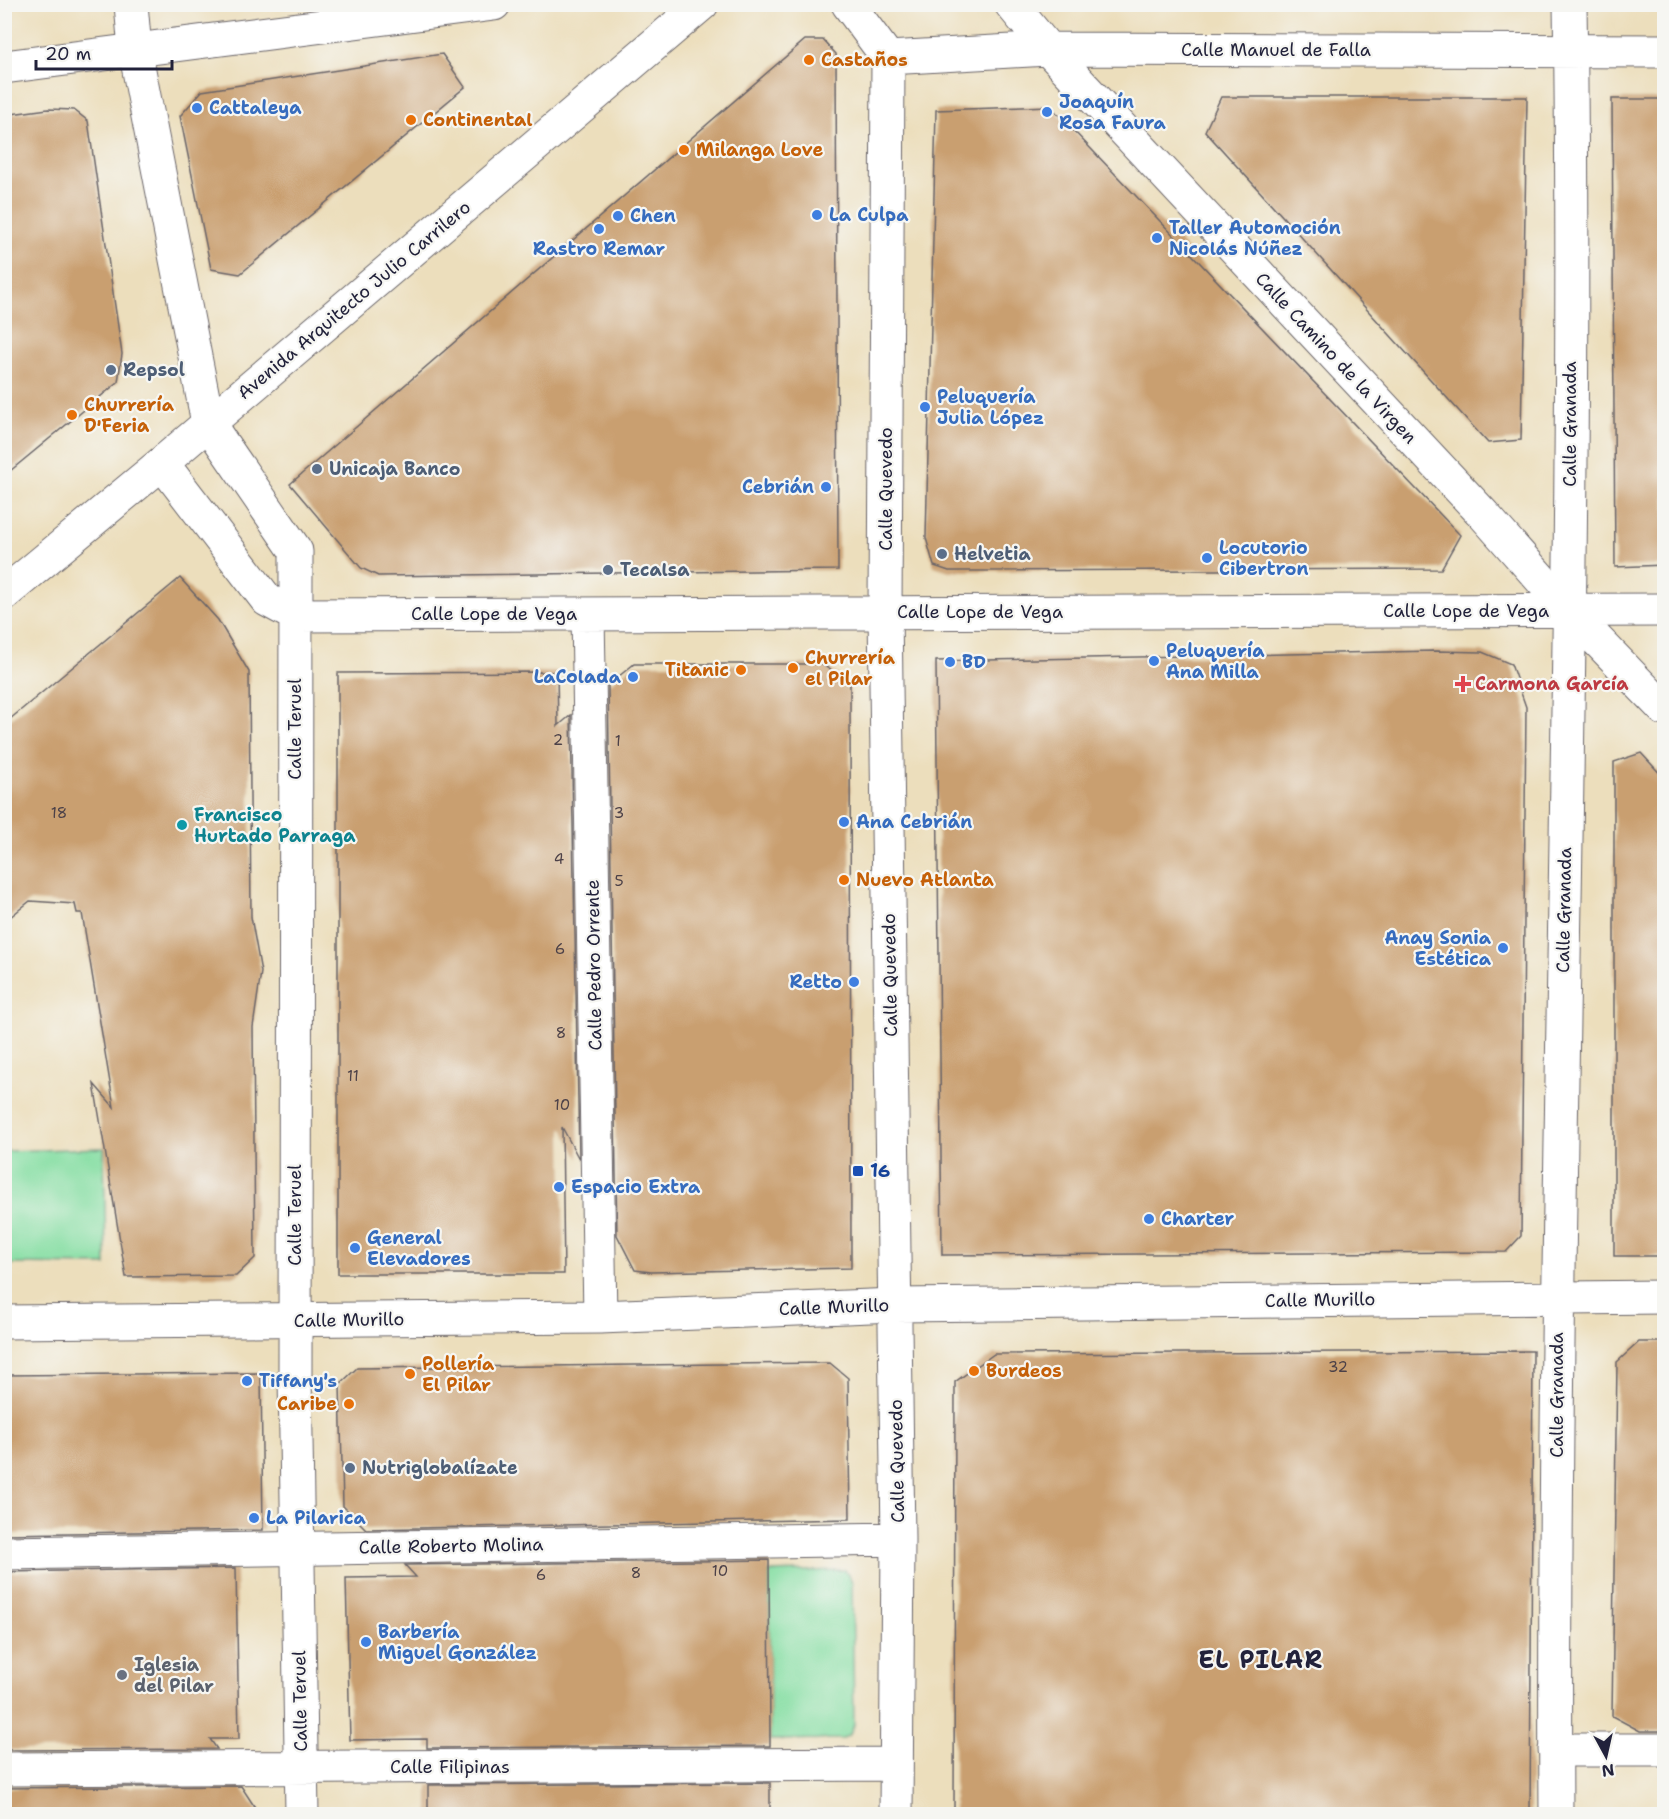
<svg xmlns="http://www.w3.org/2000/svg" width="1669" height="1819" font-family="'Shantell Sans',sans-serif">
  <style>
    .green { fill: #85dea3; stroke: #54806f; stroke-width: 1.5 }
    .building { fill: #c99f70 }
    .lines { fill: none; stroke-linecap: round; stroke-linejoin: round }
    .minor-casing { stroke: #696468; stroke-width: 35 }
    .minor { stroke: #fff; stroke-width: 33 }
    .food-dot { fill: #e8710a; stroke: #f6f6f2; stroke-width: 2 }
    .shop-dot { fill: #3f7fe0; stroke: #f6f6f2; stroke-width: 2 }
    .service-dot { fill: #5c6f8a; stroke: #f6f6f2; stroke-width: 2 }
    .health-dot { fill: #e0444e; stroke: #f6f6f2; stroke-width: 2 }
    .culture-dot { fill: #0f9aa8; stroke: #f6f6f2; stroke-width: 2 }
    .transit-dot { fill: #1a4fb4; stroke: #f6f6f2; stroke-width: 2 }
    .worship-dot { fill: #6b7280; stroke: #f6f6f2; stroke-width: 2 }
    .labels { text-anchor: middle; stroke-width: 4.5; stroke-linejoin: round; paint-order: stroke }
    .number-label { font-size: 15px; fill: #4c4148 }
    .street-label { font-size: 18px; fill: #22223b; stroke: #f6f6f2 }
    .food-label { font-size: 18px; font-weight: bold; fill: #c56008; stroke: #f6f6f2; text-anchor: start }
    .shop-label { font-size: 18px; font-weight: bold; fill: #366cbe; stroke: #f6f6f2; text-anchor: start }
    .service-label { font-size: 18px; font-weight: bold; fill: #4e5e75; stroke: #f6f6f2; text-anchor: start }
    .health-label { font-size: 18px; font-weight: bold; fill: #be3a42; stroke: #f6f6f2; text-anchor: start }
    .culture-label { font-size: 18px; font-weight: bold; fill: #0d838f; stroke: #f6f6f2; text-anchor: start }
    .transit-label { font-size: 18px; font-weight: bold; fill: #164399; stroke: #f6f6f2; text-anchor: start }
    .worship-label { font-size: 18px; font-weight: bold; fill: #5b616d; stroke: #f6f6f2; text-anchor: start }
    .district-label { font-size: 24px; font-weight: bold; letter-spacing: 1.5px; fill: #22223b; stroke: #f6f6f2 }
  </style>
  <rect width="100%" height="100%" fill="#f6f6f2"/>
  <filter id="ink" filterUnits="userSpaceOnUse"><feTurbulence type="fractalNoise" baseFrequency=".0167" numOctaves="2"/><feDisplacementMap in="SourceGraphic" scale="12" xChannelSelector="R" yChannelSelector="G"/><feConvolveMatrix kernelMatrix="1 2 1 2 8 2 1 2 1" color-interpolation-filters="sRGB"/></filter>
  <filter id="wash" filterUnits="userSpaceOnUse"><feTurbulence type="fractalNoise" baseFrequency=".008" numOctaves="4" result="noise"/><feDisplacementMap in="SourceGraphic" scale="24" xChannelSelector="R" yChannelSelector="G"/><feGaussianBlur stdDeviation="1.35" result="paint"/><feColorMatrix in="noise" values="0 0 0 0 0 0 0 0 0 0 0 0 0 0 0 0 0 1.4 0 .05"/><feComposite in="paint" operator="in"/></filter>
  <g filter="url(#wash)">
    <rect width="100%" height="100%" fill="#ecdebc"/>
    <path class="green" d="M104,1148L106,1265L5,1264V1151Z
      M845,1570L852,1582L854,1725L850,1734L842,1739L770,1740L769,1572Z"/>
    <g id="blocks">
      <path class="building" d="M805,40H823L836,54L838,570L378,576L361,568L290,484Z
        M442,54L465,87L240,274L211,269L180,116L202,91Z
        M1221,97H1527L1521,440L1488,443L1205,131Z
        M1612,99H1665V565L1615,567Z
        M1050,106L1460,535L1441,569L949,571L934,566L926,538L936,110Z
        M48,109L74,110L88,121L122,354L118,382L4,476V115Z
        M180,578L218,620L249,672L251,917L261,972L253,1027L255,1258L236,1276L126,1277L94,1084L114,1107L82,913H77L75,904L30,901L4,922V724Z
        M1436,651L1482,652L1511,664L1526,707L1521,1236L1506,1252L942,1255L936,661Z
        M634,664H821L850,682L851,1268L651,1272L635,1270L617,1235L608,685Z
        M557,672L558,726L571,715L579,1159L562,1127L564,1274H338V673Z
        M1641,753L1665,779V1256H1614V762Z
        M1639,1342H1665V1731H1640L1612,1716L1617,1362Z
        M1533,1351L1530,1815H954L955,1382L994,1354Z
        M830,1363L848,1378L850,1519L366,1529L343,1506L340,1384L357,1368Z
        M261,1373L263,1530L4,1534V1375Z
        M769,1560L770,1746L427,1748V1739L350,1740L346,1578L416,1577L405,1565Z
        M236,1568L239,1739H210L217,1749L4,1750V1572Z
        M770,1783V1815H428V1785Z
        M241,1786L260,1815H4V1788Z"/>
    </g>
  </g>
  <g filter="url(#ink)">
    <use href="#blocks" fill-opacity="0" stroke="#696468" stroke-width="1.5"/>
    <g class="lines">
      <defs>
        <path id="minor" d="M131,4L135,50L208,423L296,551L295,1375L302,1814
          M848,4L888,58L885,612L898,1539L896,1814
          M1011,4L1048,49L1484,515L1569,611L1664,709
          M888,58L1048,49L1664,51
          M4,67L494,4
          M162,463L267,600L295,615L1664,610
          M4,594L162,463L702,4
          M588,614L600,1317
          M4,1322L600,1317L895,1305L1664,1297
          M4,1553L898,1539
          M1555,1750H1664
          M4,1769L895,1764
          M1556,1814C1552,1211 1579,608 1570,4"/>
      </defs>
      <use href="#minor" class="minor-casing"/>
      <use href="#minor" class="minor"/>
    </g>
  </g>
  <g class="food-dot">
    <circle cx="809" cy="60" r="6"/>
    <circle cx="411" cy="120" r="6"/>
    <circle cx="684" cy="150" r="6"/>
    <circle cx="72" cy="415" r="6"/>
    <circle cx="793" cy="668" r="6"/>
    <circle cx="741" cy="670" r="6"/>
    <circle cx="844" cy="880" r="6"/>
    <circle cx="974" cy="1371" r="6"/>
    <circle cx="410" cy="1374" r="6"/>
    <circle cx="349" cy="1404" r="6"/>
  </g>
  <g class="shop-dot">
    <circle cx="197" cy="108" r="6"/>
    <circle cx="1047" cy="112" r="6"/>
    <circle cx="817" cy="215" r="6"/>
    <circle cx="618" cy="216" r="6"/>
    <circle cx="599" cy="229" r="6"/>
    <circle cx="1157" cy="238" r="6"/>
    <circle cx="925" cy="407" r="6"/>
    <circle cx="826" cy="487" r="6"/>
    <circle cx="1207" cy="558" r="6"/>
    <circle cx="1154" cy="661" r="6"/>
    <circle cx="950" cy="662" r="6"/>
    <circle cx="633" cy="677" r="6"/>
    <circle cx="844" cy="822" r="6"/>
    <circle cx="1503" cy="948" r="6"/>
    <circle cx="854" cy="982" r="6"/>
    <circle cx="559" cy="1187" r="6"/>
    <circle cx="1149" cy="1219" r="6"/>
    <circle cx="355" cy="1248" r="6"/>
    <circle cx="247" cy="1381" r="6"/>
    <circle cx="254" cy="1518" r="6"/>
    <circle cx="366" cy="1642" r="6"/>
  </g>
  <g class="service-dot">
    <circle cx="111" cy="370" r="6"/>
    <circle cx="317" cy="469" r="6"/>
    <circle cx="942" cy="554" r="6"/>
    <circle cx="608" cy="570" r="6"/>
    <circle cx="350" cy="1468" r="6"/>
  </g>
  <path class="health-dot" d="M1460 675h6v6h6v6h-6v6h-6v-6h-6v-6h6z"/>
  <circle class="culture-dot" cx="182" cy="825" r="6"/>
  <rect class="transit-dot" x="852" y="1165" width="12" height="12" rx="3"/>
  <circle class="worship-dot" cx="122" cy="1675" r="6"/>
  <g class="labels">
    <g class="number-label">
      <text x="558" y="745">2</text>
      <text x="618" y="746">1</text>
      <text x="59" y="818">18</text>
      <text x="619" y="818">3</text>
      <text x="559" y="864">4</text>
      <text x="619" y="886">5</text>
      <text x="560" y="954">6</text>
      <text x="561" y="1038">8</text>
      <text x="353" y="1081">11</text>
      <text x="562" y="1110">10</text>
      <text x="1338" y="1372">32</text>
      <text x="720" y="1576">10</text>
      <text x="636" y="1578">8</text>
      <text x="541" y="1580">6</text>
    </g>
    <g class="street-label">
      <text x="1276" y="56">Calle Manuel de Falla</text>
      <text transform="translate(354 300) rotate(-40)" y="6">Avenida Arquitecto Julio Carrilero</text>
      <text transform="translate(1336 358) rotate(47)" y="6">Calle Camino de la Virgen</text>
      <text transform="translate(1570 424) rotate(-90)" y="6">Calle Granada</text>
      <text transform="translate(886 489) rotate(-90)" y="6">Calle Quevedo</text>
      <text x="1466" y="617">Calle Lope de Vega</text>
      <text x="980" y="618">Calle Lope de Vega</text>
      <text x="494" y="620">Calle Lope de Vega</text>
      <text transform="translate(295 729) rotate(-90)" y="6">Calle Teruel</text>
      <text transform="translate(1564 910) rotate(-89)" y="6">Calle Granada</text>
      <text transform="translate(594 965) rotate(-91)" y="6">Calle Pedro Orrente</text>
      <text transform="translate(890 975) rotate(-91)" y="6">Calle Quevedo</text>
      <text transform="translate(295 1215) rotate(-90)" y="6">Calle Teruel</text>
      <text transform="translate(1320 1300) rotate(-1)" y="6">Calle Murillo</text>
      <text transform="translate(834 1307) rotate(-2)" y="6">Calle Murillo</text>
      <text transform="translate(349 1320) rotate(-1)" y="6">Calle Murillo</text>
      <text transform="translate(1557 1395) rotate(-90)" y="6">Calle Granada</text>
      <text transform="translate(897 1461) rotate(-91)" y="6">Calle Quevedo</text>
      <text transform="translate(451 1546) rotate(-1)" y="6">Calle Roberto Molina</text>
      <text transform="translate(300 1701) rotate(-91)" y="6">Calle Teruel</text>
      <text x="450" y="1773">Calle Filipinas</text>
    </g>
    <g class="food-label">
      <text x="821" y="66">Castaños</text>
      <text x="423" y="126">Continental</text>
      <text x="696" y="156">Milanga Love</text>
      <text x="84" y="411">Churrería<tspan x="84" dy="21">D'Feria</tspan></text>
      <text x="805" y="664">Churrería<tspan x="805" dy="21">el Pilar</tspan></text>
      <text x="729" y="676" text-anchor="end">Titanic</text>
      <text x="856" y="886">Nuevo Atlanta</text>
      <text x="422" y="1370">Pollería<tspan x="422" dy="21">El Pilar</tspan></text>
      <text x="986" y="1377">Burdeos</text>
      <text x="337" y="1410" text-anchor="end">Caribe</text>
    </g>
    <g class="shop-label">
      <text x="1059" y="108">Joaquín<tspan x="1059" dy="21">Rosa Faura</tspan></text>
      <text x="209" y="114">Cattaleya</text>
      <text x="829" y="221">La Culpa</text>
      <text x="630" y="222">Chen</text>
      <text x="1169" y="234">Taller Automoción<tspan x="1169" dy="21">Nicolás Núñez</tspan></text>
      <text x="599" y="255" text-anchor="middle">Rastro Remar</text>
      <text x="937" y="403">Peluquería<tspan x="937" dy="21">Julia López</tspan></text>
      <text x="814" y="493" text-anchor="end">Cebrián</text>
      <text x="1219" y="554">Locutorio<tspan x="1219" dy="21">Cibertron</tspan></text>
      <text x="1166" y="657">Peluquería<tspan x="1166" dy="21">Ana Milla</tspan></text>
      <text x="962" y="668">BD</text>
      <text x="621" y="683" text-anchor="end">LaColada</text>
      <text x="856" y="828">Ana Cebrián</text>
      <text x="1491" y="944" text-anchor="end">Anay Sonia<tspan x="1491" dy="21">Estética</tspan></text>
      <text x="842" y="988" text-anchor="end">Retto</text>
      <text x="571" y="1193">Espacio Extra</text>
      <text x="1161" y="1225">Charter</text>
      <text x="367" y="1244">General<tspan x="367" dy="21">Elevadores</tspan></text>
      <text x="259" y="1387">Tiffany's</text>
      <text x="266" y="1524">La Pilarica</text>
      <text x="378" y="1638">Barbería<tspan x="378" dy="21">Miguel González</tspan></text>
    </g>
    <g class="service-label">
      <text x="123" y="376">Repsol</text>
      <text x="329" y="475">Unicaja Banco</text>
      <text x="954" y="560">Helvetia</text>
      <text x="620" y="576">Tecalsa</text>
      <text x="362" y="1474">Nutriglobalízate</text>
    </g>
    <g class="health-label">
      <text x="1475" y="690">Carmona García</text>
    </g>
    <g class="culture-label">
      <text x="194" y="821">Francisco<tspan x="194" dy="21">Hurtado Parraga</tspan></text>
    </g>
    <g class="transit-label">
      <text x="870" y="1177">16</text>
    </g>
    <g class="worship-label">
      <text x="134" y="1671">Iglesia<tspan x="134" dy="21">del Pilar</tspan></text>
    </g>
    <g class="district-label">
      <text x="1261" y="1668">EL PILAR</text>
    </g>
  </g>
  <rect width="1669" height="1819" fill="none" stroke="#f6f6f2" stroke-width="24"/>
  <g transform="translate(1606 1756) rotate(172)" stroke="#f6f6f2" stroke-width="4.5" paint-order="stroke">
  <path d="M0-4.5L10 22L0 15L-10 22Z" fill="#22223b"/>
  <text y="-9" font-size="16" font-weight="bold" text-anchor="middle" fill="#22223b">N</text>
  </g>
  <path d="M36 60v9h136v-9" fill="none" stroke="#22223b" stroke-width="3"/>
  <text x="45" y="60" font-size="18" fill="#22223b" stroke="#f6f6f2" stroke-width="4.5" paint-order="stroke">20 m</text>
</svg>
